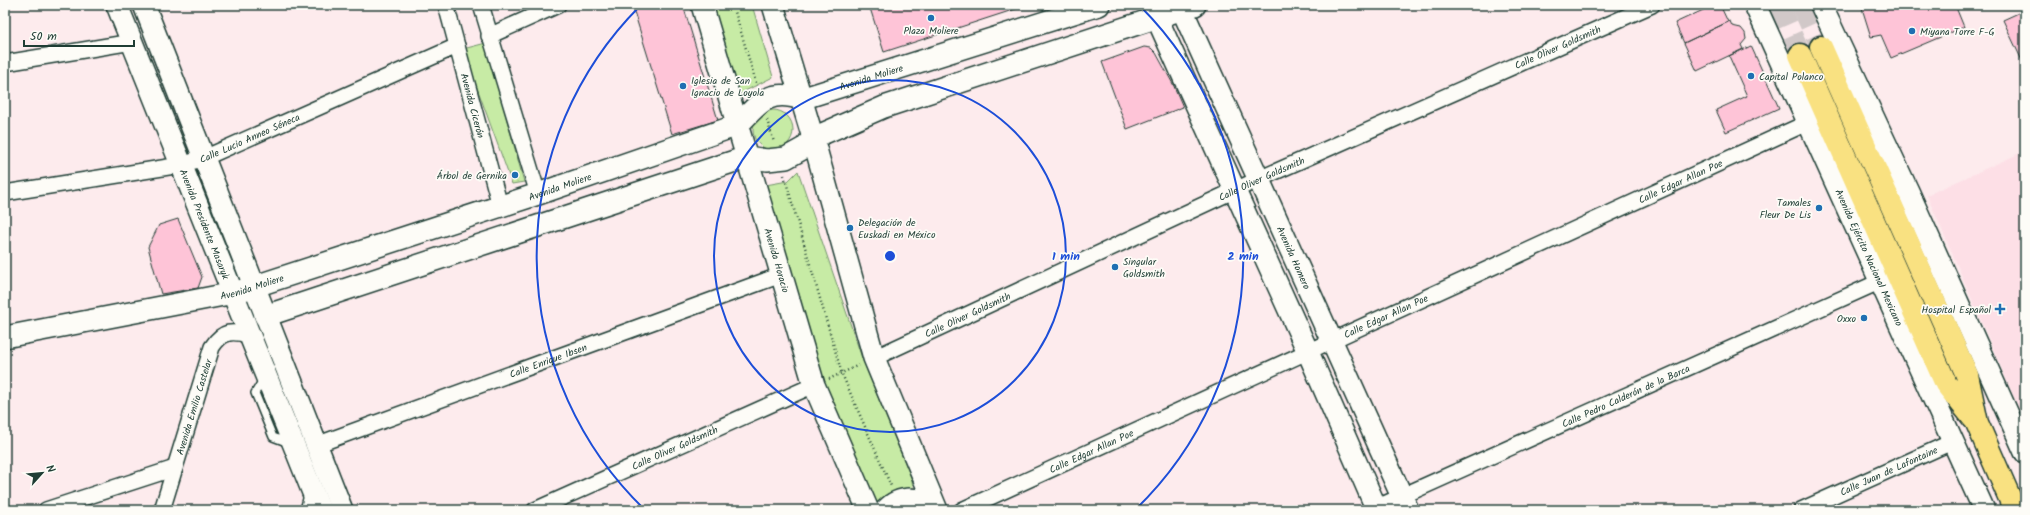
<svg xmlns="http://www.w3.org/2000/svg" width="2030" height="515" font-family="Kalam,sans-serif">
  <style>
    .built { fill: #fddfe6 }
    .green { fill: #c7eba5; stroke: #73946c }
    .building { fill: #fec4d7; stroke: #1f3d34 }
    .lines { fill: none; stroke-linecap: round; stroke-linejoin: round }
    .primary-tunnel { stroke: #d1c8c8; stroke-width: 22; stroke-dasharray: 22 11; stroke-linecap: butt }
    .lane-casing { stroke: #1f3d34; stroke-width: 10 }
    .street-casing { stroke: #1f3d34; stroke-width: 18 }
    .secondary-casing { stroke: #1f3d34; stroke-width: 24 }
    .primary-casing { stroke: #1f3d34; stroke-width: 25 }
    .path { stroke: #1f3d34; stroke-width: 2.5; stroke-dasharray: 1 3; stroke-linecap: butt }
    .lane { stroke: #fdfcf7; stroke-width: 7 }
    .street { stroke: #fdfcf7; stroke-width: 15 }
    .secondary { stroke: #fdfcf7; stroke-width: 21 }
    .primary { stroke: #f9e181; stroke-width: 22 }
    .ring { fill: none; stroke: #1d4ed8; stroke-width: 2 }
    .poi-dot { fill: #1f6fb2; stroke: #fdfcf7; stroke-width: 1.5 }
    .labels { text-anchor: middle; stroke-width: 3.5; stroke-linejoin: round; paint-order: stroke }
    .poi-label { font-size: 10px; fill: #1f3d34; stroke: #fdfcf7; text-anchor: start }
    .street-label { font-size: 10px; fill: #1f3d34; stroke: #fdfcf7 }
    .centre { fill: #1d4ed8; stroke: #fdfcf7; stroke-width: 2 }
    .ring-label { font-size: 12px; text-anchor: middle; font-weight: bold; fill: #1d4ed8; stroke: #fdfcf7; stroke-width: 3.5; stroke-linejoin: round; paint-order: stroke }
  </style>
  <rect width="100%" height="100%" fill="#fdebed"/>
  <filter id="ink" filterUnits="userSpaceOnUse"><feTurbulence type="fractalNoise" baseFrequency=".025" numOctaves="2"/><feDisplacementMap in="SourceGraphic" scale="8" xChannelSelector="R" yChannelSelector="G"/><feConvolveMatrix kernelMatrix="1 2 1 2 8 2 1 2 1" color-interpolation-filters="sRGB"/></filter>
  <g filter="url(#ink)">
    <path class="built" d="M2025,151V423L1927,195Z"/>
    <path class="green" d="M707,5H752L773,77L745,91L734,99Z
      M486,43L524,182L512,184L463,49Z
      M753 130a20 20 0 1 1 40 0a20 20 0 1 1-40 0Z
      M798,171L862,358L912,480L913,489L879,505L872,502L820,389L760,186L788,181Z"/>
    <path class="building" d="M632,5H683L718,120L672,134Z
      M869,5H1028L884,52Z
      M1714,5H1720L1728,22L1684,43L1675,23Z
      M1861,5H1955L1964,27L1891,58L1881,35L1871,37Z
      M2025,10V67L2003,20Z
      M1730,21L1732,26L1741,28L1745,33L1746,39L1741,45L1743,49L1697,71L1684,43Z
      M1751,46L1779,108L1726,132L1716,110L1747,96L1729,56Z
      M1144,47L1151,48L1156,53L1173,84L1183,107L1127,129L1102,62Z
      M178,219L202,277L198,288L161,294L148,247L159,225Z"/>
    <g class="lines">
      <path class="primary-tunnel" d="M1778,5L1800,55
        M1802,5L1821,47"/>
      <defs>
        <path id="lane" d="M264,378L255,393L273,437L289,443
          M304,510L308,495"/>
        <g id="street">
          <path id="s1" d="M446,5L500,206"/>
          <path d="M481,5L538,194"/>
          <path d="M489,36L558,5"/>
          <path d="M5,63L132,42"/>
          <path id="s2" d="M5,193L181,165L204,158L457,46"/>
          <path id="s3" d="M874,358L1259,179L1652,5"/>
          <path id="s4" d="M316,445L781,275"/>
          <path d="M46,510L175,468"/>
          <path id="s5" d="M162,510L212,347C223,330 232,331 250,335"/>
          <path id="s6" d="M535,510L814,385"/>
          <path id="s7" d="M962,510L1809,122"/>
          <path id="s8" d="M1371,510L1881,281"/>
          <path id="s9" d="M1801,510L1954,441"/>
        </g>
        <g id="secondary">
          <path id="s10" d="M117,5L320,510"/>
          <path d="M144,5L342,510"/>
          <path id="s11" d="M702,5L814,385L868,510"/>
          <path d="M773,5L813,138L874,358L937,510"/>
          <path d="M1151,5L1308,352L1377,510"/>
          <path id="s12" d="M1180,5L1408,510"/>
          <path id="s13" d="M1755,5L1984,510"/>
          <path d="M1821,5L1908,191L2025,452"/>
          <path d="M265,316L747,157L767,160L786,158L804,148L813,138L884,107L1195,5"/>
          <path id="s14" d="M5,337L234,293L538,194L738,125C758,105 767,88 801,99L1099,5"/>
          <path d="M886,510C900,495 922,496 936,510"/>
        </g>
        <path id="primary" d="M1821,47L1967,375L1977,423L2015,510
          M1800,55L1946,384L1974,419"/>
      </defs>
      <use href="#lane" class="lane-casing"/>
      <use href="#street" class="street-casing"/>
      <use href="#secondary" class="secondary-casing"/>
      <use href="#primary" class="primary-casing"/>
      <path class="path" d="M733,5L757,86
        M767,120L774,142
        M784,175L842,374L891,486
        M829,379L859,365"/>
      <use href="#lane" class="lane"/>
      <use href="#street" class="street"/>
      <use href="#secondary" class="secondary"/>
      <use href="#primary" class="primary"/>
    </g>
  </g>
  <g class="ring">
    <circle cx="890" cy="256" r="176"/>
    <path d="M645 510A353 353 0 0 1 640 6M1140 6A353 353 0 0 1 1135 510"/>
  </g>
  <g class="poi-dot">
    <circle cx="931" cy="18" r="4"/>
    <circle cx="1912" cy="31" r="4"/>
    <circle cx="1751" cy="76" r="4"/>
    <circle cx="683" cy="86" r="4"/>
    <circle cx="515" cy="175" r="4"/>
    <circle cx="1819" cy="208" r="4"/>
    <circle cx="850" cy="228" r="4"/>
    <circle cx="1115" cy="267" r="4"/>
    <path d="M1998 303h4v4h4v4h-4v4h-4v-4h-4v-4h4z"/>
    <circle cx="1864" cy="318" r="4"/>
  </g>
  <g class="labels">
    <g class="poi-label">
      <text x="931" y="34" text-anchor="middle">Plaza Moliere</text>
      <text x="1920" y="35">Miyana Torre F-G</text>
      <text x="1759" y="80">Capital Polanco</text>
      <text x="691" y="84">Iglesia de San<tspan x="691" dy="12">Ignacio de Loyola</tspan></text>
      <text x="507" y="179" text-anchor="end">Árbol de Gernika</text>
      <text x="1811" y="206" text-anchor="end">Tamales<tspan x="1811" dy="12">Fleur De Lis</tspan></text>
      <text x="858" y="226">Delegación de<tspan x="858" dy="12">Euskadi en México</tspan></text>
      <text x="1123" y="265">Singular<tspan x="1123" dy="12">Goldsmith</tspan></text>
      <text x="1991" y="313" text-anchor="end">Hospital Español</text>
      <text x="1856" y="322" text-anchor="end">Oxxo</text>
    </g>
    <g class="street-label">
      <text dy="4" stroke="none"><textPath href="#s3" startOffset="751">Calle Oliver Goldsmith</textPath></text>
      <text dy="4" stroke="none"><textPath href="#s14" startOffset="912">Avenida Moliere</textPath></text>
      <text dy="4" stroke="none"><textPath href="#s1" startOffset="104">Avenida Cicerón</textPath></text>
      <text dy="4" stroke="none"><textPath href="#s2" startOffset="252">Calle Lucio Anneo Séneca</textPath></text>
      <text dy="4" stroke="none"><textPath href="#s3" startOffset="427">Calle Oliver Goldsmith</textPath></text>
      <text dy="4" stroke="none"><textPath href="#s7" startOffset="790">Calle Edgar Allan Poe</textPath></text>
      <text dy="4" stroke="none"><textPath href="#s14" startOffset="576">Avenida Moliere</textPath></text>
      <text dy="4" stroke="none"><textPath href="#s10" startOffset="236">Avenida Presidente Masaryk</textPath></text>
      <text dy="4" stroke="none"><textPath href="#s12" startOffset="277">Avenida Homero</textPath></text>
      <text dy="4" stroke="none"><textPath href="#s13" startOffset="277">Avenida Ejército Nacional Mexicano</textPath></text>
      <text dy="4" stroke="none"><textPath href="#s11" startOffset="266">Avenida Horacio</textPath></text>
      <text dy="4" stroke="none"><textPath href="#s14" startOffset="252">Avenida Moliere</textPath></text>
      <text dy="4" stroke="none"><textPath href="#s3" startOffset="103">Calle Oliver Goldsmith</textPath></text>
      <text dy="4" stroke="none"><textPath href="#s7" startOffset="466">Calle Edgar Allan Poe</textPath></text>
      <text dy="4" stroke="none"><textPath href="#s4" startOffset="247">Calle Enrique Ibsen</textPath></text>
      <text dy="4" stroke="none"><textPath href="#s8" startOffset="279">Calle Pedro Calderón de la Barca</textPath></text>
      <text dy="4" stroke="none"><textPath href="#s5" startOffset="108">Avenida Emilio Castelar</textPath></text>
      <text dy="4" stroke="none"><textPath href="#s6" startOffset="153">Calle Oliver Goldsmith</textPath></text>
      <text dy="4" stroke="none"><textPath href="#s7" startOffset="142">Calle Edgar Allan Poe</textPath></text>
      <text dy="4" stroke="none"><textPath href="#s9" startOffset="96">Calle Juan de Lafontaine</textPath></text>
    </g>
  </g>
  <circle cx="890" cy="256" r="6" class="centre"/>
  <g class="ring-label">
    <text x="1066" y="260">1 min</text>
    <text x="1243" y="260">2 min</text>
  </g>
  <rect width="2030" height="515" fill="none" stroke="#fdfcf7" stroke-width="20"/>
  <rect x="10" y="10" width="2010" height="495" fill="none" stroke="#1f3d34" stroke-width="1.5" filter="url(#ink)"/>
  <g transform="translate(42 473) rotate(63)" stroke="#fdfcf7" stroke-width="3" paint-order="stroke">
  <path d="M0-3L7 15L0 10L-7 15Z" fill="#1f3d34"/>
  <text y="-6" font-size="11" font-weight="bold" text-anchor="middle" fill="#1f3d34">N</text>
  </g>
  <path d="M24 40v6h110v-6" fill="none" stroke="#1f3d34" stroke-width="2"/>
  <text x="30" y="40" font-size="12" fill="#1f3d34" stroke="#fdfcf7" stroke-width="3" paint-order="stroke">50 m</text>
</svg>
